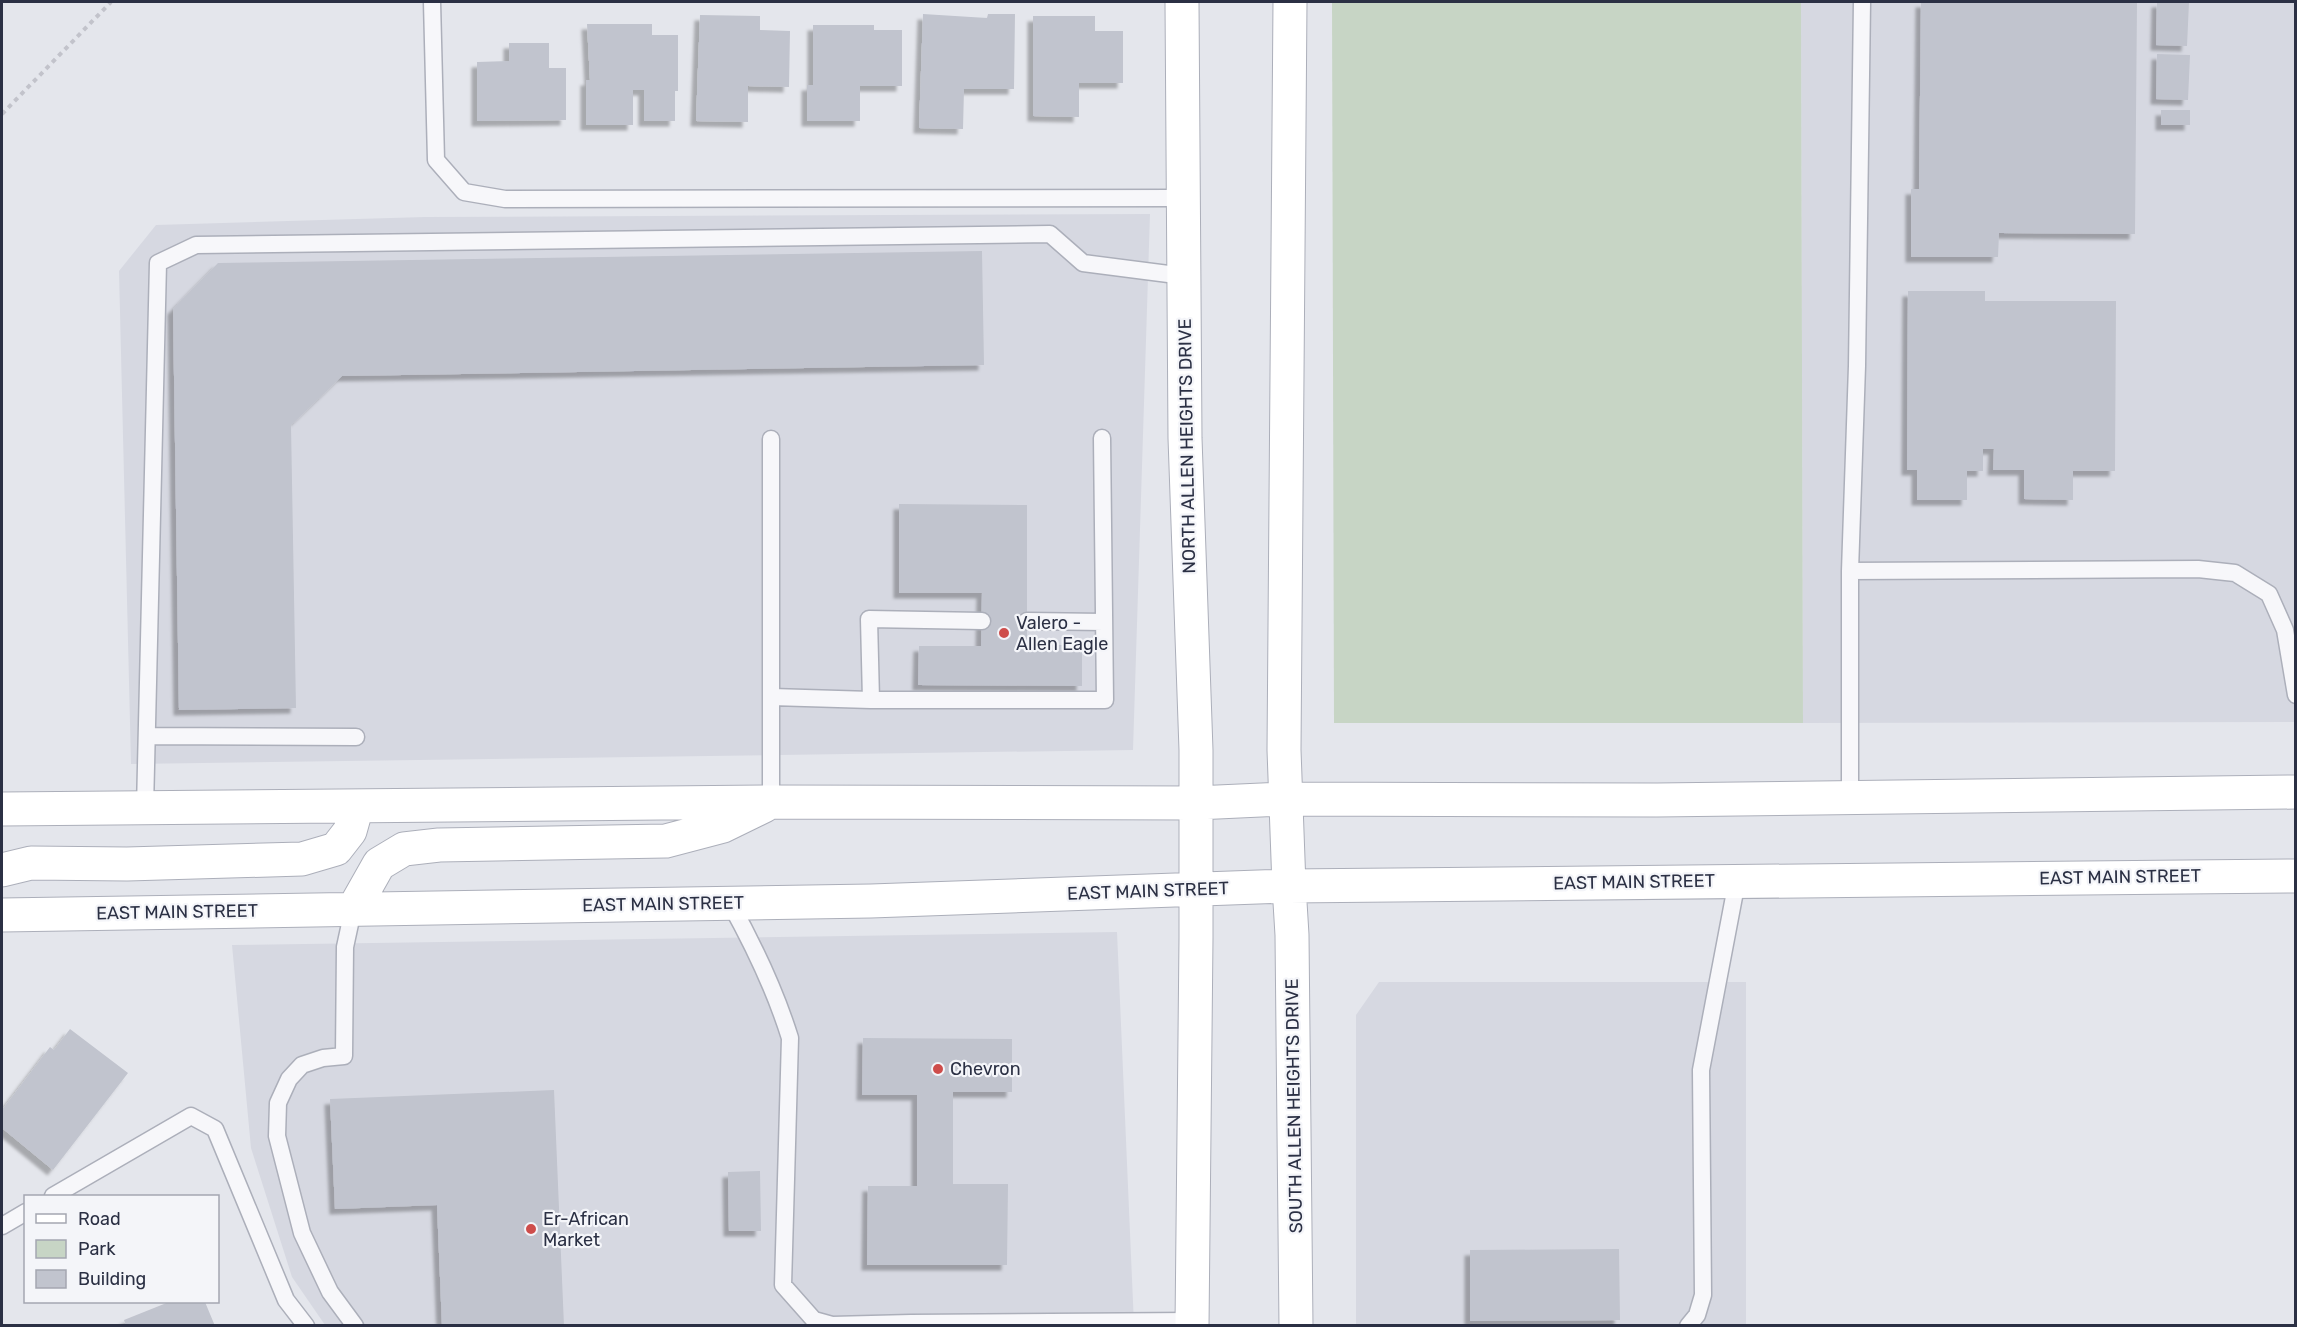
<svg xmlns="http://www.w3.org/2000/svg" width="2297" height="1327" font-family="Rubik,sans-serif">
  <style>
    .built { fill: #d6d8e1 }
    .green { fill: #c7d5c5 }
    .building { fill: #c1c4ce; filter: url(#shadow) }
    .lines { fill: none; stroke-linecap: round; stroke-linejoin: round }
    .service-casing { stroke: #acafba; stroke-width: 19 }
    .secondary-casing { stroke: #acafba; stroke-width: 35 }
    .path { stroke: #c2c3cb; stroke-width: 4; stroke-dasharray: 4.5 4.5; stroke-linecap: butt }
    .service { stroke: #f7f7fa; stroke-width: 16 }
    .secondary { stroke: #fff; stroke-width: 33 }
    .poi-dot { fill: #ce4d4b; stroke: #f4f5f9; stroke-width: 2 }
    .labels { text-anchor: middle; stroke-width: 4.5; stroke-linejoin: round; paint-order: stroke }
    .street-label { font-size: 18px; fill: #2b3044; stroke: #f4f5f9 }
    .poi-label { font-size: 18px; fill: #2b3044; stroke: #f4f5f9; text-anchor: start }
  </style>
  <defs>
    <filter id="shadow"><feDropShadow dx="-5.5" dy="5.5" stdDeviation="1.5" flood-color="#0004"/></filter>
  </defs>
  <rect width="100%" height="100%" fill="#e4e6ec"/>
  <path class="built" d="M1801,2H2295V722L1803,723Z
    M1150,214L1133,750L131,764L119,271L156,225L425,217Z
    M1117,932L1134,1325H325L292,1277L251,1148L232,945Z
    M1379,982H1746V1325H1356V1015Z"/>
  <path class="green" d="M1332,2H1801L1803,723H1334Z"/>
  <path class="building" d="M1921,2H2137L2135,234L1999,233L1998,257H1911V189H1919Z
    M2157,2H2189L2187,46L2156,45Z
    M923,14L987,18L988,14H1015L1014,89H964L963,129L919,128Z
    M700,15L760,16V30L790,31L789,87L748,86V122L696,121Z
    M1033,16H1095V31H1123V83H1079V117L1033,116Z
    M587,24H652V35H678V91H675V121H644V90H633V125H586V80H590Z
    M813,25H874V30H902V86H860V121H807V85H813Z
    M509,43H549V68H566V120L477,121V62L509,61Z
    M2157,54L2190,55L2188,100L2156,99Z
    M2161,110H2190V125H2161Z
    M982,251L984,365L342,376L291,425L296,708L179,710L173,309L218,263Z
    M1908,291H1985V301H2116L2115,471H2073V500L2024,499V470H1993L1994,449H1983V471H1967V500H1917V470H1907Z
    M899,504L1027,505V645H1082V686L918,685L919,646H981L982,593H899Z
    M70,1029L128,1073L53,1170L2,1128V1110L50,1047L54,1050Z
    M863,1038L1012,1039V1092H953V1184H1008L1007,1265H867L868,1186H917V1095H862Z
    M554,1090L564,1326H442L437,1205L335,1209L330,1099Z
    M760,1171L761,1231H729L728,1172Z
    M1619,1249L1620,1320L1470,1321V1250Z
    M169,1302H205L215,1326H126L124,1320Z"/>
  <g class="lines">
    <defs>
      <path id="service" d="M432,2L436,160L464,192L505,199L1183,198
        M771,439V802
        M1850,571L1857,366L1862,2
        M1027,621L1104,622
        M772,697L871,700H1105L1102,438
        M871,700L869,619L982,621
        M147,736L356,737
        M1850,797V571L2198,569L2235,573L2269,594L2285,630L2296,695
        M145,808L158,263L196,245L1050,234L1083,263L1184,276
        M730,903C754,946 775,990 790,1038L783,1285L814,1320L832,1325L911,1323L1192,1321
        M353,910L345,947L344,1056L323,1058L302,1065L289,1079L278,1103L277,1136L302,1233L330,1292L355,1326
        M53,1196L191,1116L215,1129L286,1300L306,1326
        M2,1226L26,1212
        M1688,1326L1697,1315L1703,1295L1701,1070L1737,881"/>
      <path id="secondary" d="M1182,2L1185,438L1196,750V938L1192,1326
        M1290,2L1284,750L1289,886L1292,935L1296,1326
        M2,809L771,802L1196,803L1285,799L1657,800L2296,792
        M2,870L31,863L127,864L302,859L336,849L350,831L357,806
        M353,910L379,864L404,849L439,845L666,841L723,826L764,806
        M2,915L871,901L1289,886L2296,876"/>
    </defs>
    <use href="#service" class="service-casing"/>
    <use href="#secondary" class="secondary-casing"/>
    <path class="path" d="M2,114L111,2"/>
    <use href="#service" class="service"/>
    <use href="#secondary" class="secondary"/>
  </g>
  <g class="poi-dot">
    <circle cx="1004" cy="633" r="6"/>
    <circle cx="938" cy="1069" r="6"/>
    <circle cx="531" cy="1229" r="6"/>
  </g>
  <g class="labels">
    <g class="street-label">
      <text transform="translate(1187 446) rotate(-91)" y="6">NORTH ALLEN HEIGHTS DRIVE</text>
      <text transform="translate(2120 877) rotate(-1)" y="6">EAST MAIN STREET</text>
      <text transform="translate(1634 882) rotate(-1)" y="6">EAST MAIN STREET</text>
      <text transform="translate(1148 891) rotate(-2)" y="6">EAST MAIN STREET</text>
      <text transform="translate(663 904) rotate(-1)" y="6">EAST MAIN STREET</text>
      <text transform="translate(177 912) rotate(-1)" y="6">EAST MAIN STREET</text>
      <text transform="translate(1294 1106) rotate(-91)" y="6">SOUTH ALLEN HEIGHTS DRIVE</text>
    </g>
    <g class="poi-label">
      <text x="1016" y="629">Valero -<tspan x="1016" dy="21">Allen Eagle</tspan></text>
      <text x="950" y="1075">Chevron</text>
      <text x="543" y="1225">Er-African<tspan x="543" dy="21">Market</tspan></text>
    </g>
  </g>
  <rect width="2297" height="1327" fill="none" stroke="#2b3044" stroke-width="6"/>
  <rect x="24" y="1195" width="195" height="108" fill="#f4f5f9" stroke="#a4a6b1" stroke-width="1.5"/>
  <rect x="36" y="1214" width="30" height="9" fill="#ffffff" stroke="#a4a6b1" stroke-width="1.5"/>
  <text x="78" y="1225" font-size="18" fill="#2b3044">Road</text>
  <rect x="36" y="1240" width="30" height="18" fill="#c7d5c5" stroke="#a4a6b1" stroke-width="1.5"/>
  <text x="78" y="1255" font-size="18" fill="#2b3044">Park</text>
  <rect x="36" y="1270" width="30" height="18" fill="#c1c4ce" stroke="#a4a6b1" stroke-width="1.5"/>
  <text x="78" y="1285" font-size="18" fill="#2b3044">Building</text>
</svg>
